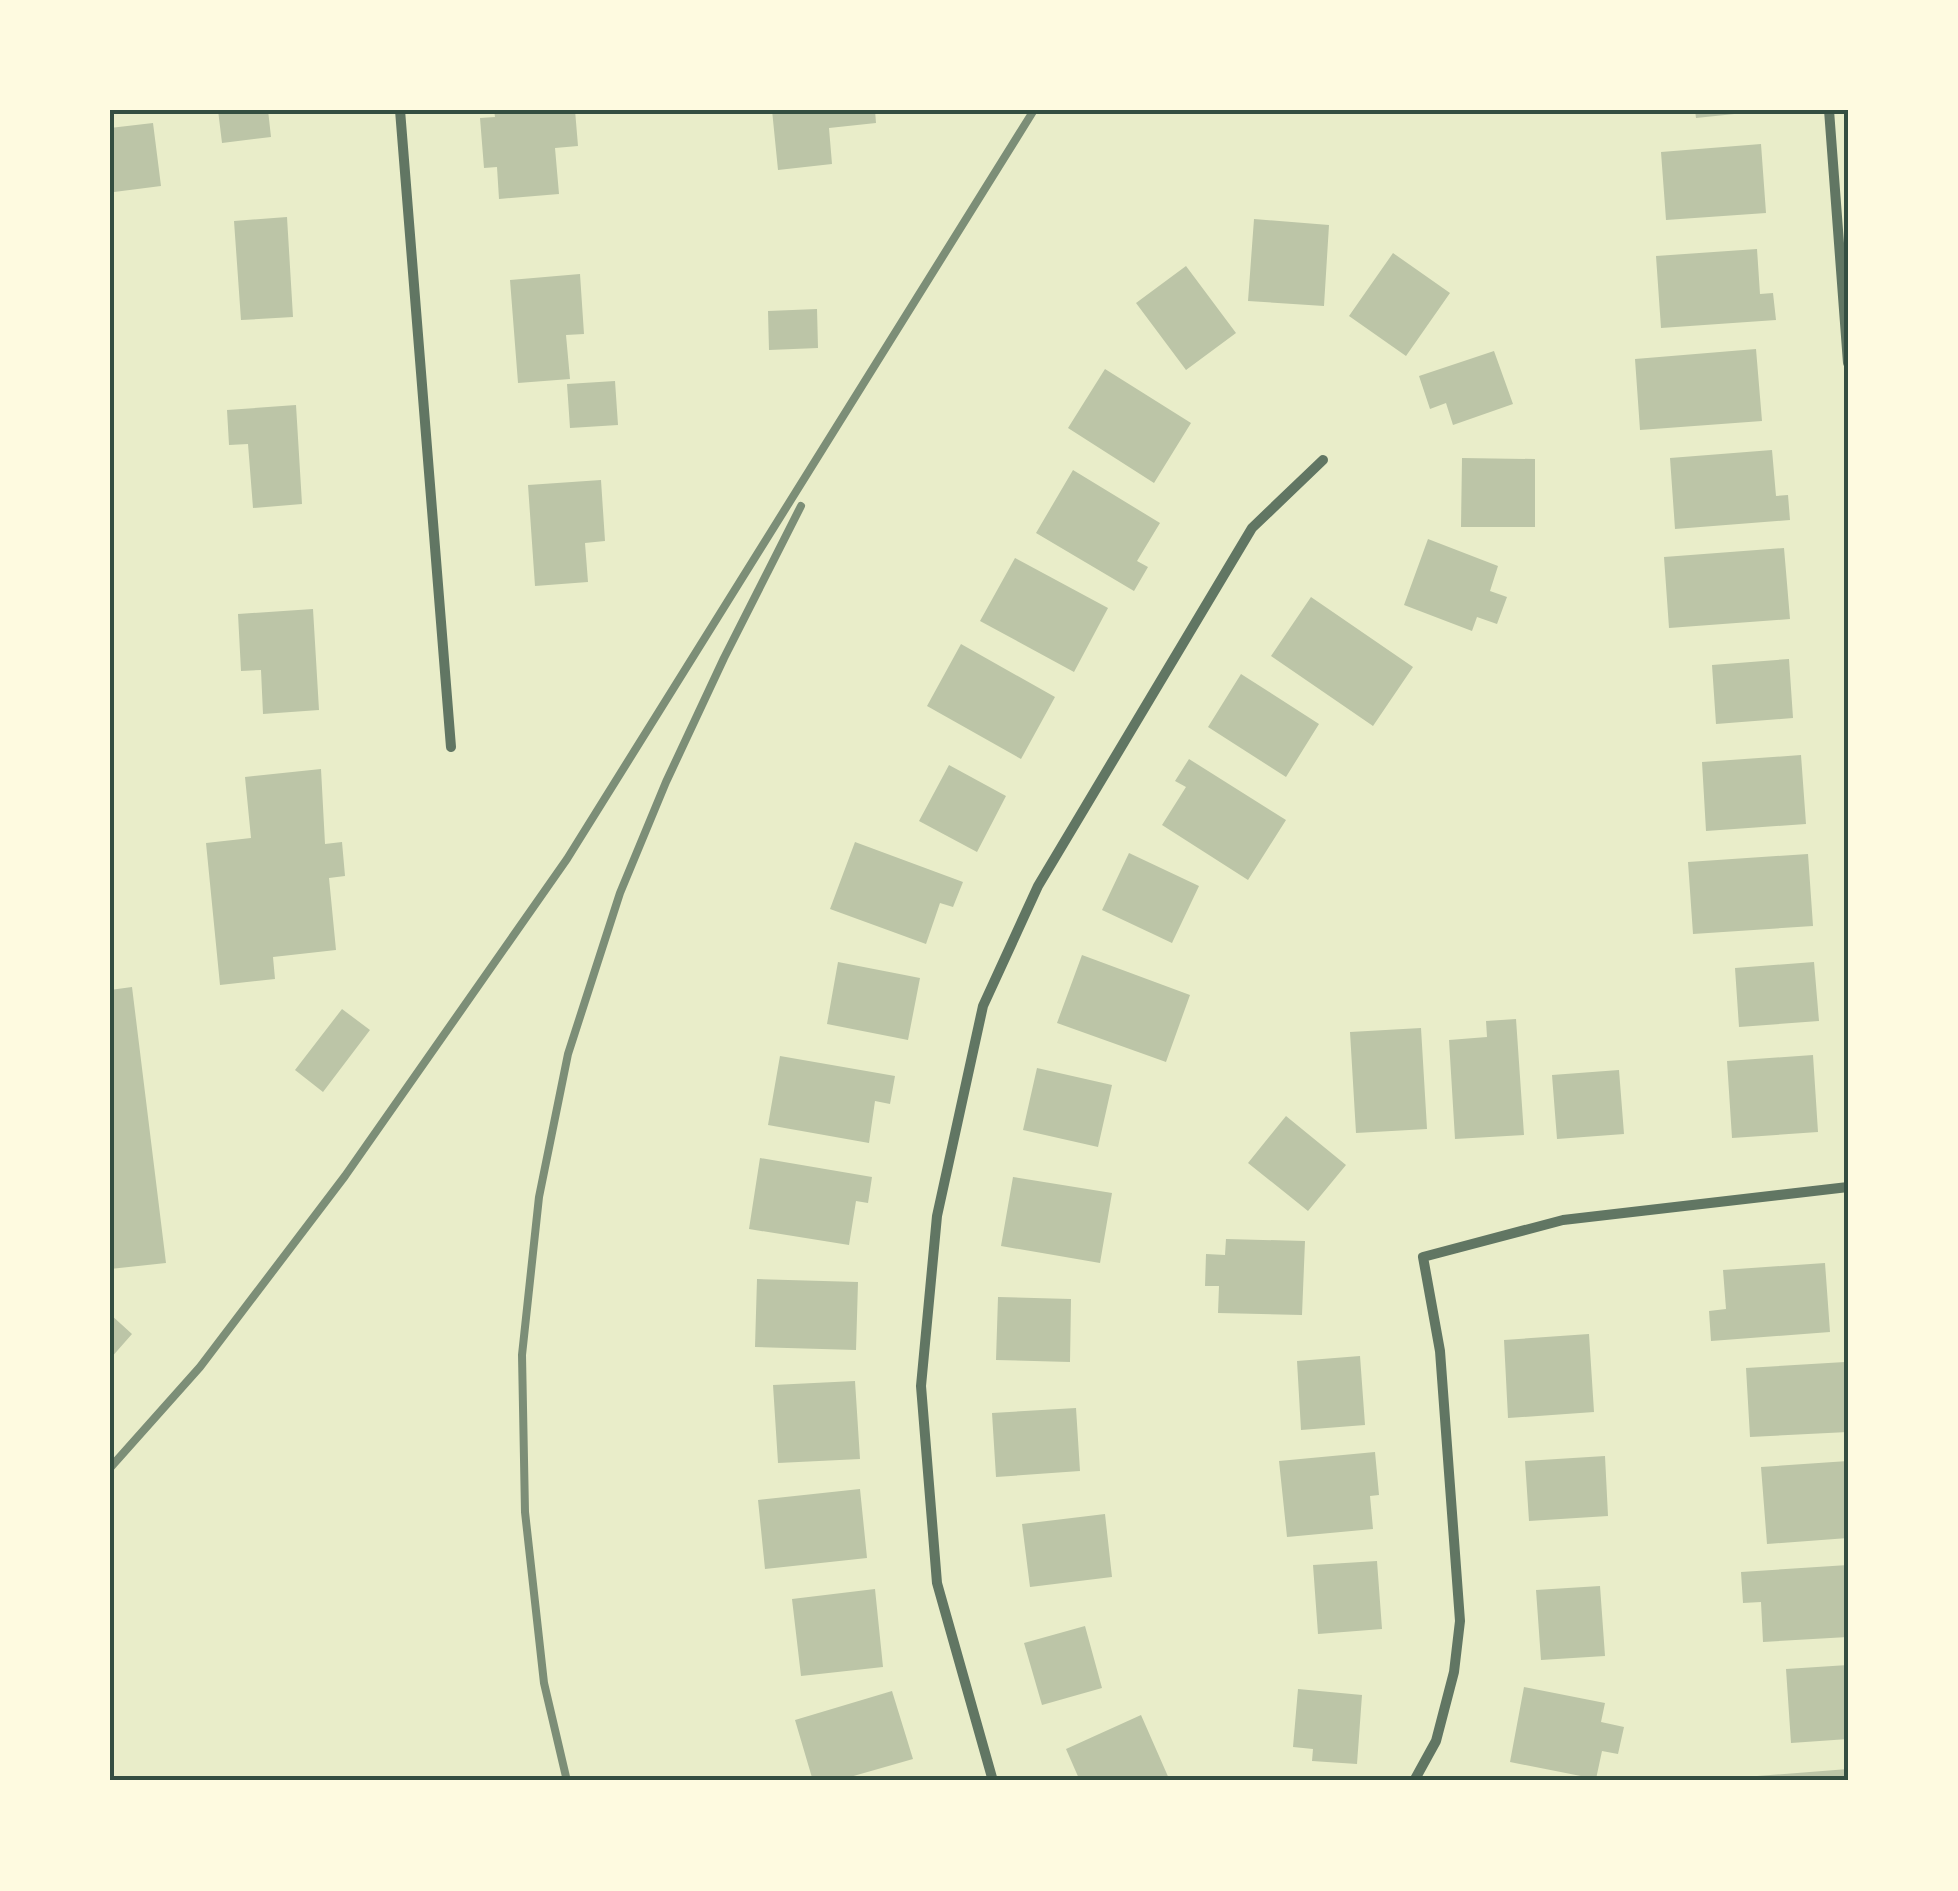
<svg xmlns="http://www.w3.org/2000/svg" width="1958" height="1891" font-family="'Alegreya Sans',sans-serif">
  <style>
    .building { fill: #bcc5a7 }
    .lines { fill: none; stroke-linecap: round; stroke-linejoin: round }
    .minor { stroke: #617663; stroke-width: 10 }
    .rail { stroke: #7c8e77; stroke-width: 8 }
    .neatline { fill: none; stroke: #344e41; stroke-width: 4 }
  </style>
  <rect width="100%" height="100%" fill="#e9edc9"/>
  <path class="building" d="M218,110H268L271,137L222,143Z
    M494,110H575L578,146L555,148L559,194L499,199L497,167L484,168L480,118L495,117Z
    M772,110H875L876,123L829,128L832,164L778,170Z
    M1695,110H1744V113L1696,118Z
    M153,123L161,186L114,192L110,128Z
    M1761,144L1766,213L1666,220L1661,152Z
    M287,217L293,317L241,320L234,221Z
    M1254,219L1329,225L1324,306L1248,301Z
    M1757,249L1760,294L1773,293L1776,320L1661,328L1656,256Z
    M1393,253L1450,293L1406,356L1349,316Z
    M1186,266L1236,333L1186,370L1136,303Z
    M580,274L584,334L566,335L570,379L518,383L510,280Z
    M817,309L818,348L769,350L768,311Z
    M1756,349L1762,421L1640,430L1635,359Z
    M1494,351L1513,404L1453,425L1446,403L1430,409L1419,376Z
    M1105,369L1191,423L1154,483L1068,428Z
    M615,381L618,425L570,428L567,384Z
    M296,405L302,504L253,508L248,444L229,445L227,410Z
    M1772,450L1776,496L1788,495L1790,520L1675,529L1670,458Z
    M1462,458L1535,459V527H1461Z
    M1073,470L1160,523L1137,561L1148,567L1134,591L1036,533Z
    M601,480L605,541L585,543L588,582L535,586L528,485Z
    M1428,539L1498,566L1490,591L1507,597L1497,624L1477,617L1472,631L1404,605Z
    M1784,548L1790,619L1669,628L1664,557Z
    M1015,558L1108,608L1074,672L980,621Z
    M1311,597L1413,667L1373,726L1271,656Z
    M313,609L319,710L263,714L261,670L241,671L238,614Z
    M961,644L1055,697L1021,759L927,706Z
    M1789,659L1793,718L1716,724L1712,665Z
    M1241,674L1319,724L1286,777L1208,727Z
    M1801,755L1806,824L1706,831L1702,762Z
    M1189,759L1286,820L1248,880L1162,825L1186,787L1175,781Z
    M949,765L1006,796L977,852L919,821Z
    M321,769L325,844L342,842L345,876L329,878L336,950L273,957L275,979L220,985L206,843L251,838L245,777Z
    M855,842L963,882L953,907L940,903L926,944L830,909Z
    M1129,853L1199,886L1172,943L1102,910Z
    M1808,854L1813,926L1693,934L1688,862Z
    M1082,955L1190,995L1166,1062L1057,1023Z
    M838,962L920,978L908,1040L827,1024Z
    M1814,962L1819,1021L1739,1027L1735,968Z
    M132,987L166,1263L110,1269V990Z
    M342,1009L370,1030L323,1092L295,1070Z
    M1516,1019L1524,1135L1455,1139L1449,1040L1487,1037L1486,1021Z
    M1421,1028L1427,1129L1356,1133L1350,1032Z
    M1813,1055L1818,1132L1732,1138L1727,1061Z
    M780,1056L895,1076L890,1104L875,1101L869,1143L768,1125Z
    M1037,1068L1112,1085L1098,1147L1023,1130Z
    M1619,1070L1624,1134L1557,1139L1552,1075Z
    M1286,1116L1346,1165L1308,1211L1248,1163Z
    M760,1158L872,1177L868,1203L856,1201L849,1245L749,1229Z
    M1013,1177L1112,1193L1100,1263L1001,1246Z
    M1226,1239L1305,1241L1302,1315L1218,1313L1219,1286H1205L1206,1254L1225,1255Z
    M1825,1263L1830,1332L1711,1341L1709,1311L1726,1309L1723,1270Z
    M757,1279L858,1282L856,1350L755,1347Z
    M998,1297L1071,1299L1070,1362L996,1360Z
    M110,1314L132,1334L110,1359Z
    M1589,1334L1594,1412L1508,1418L1504,1340Z
    M1360,1356L1365,1425L1301,1430L1297,1361Z
    M1845,1362L1848,1432L1750,1437L1746,1368Z
    M855,1381L860,1459L778,1463L773,1385Z
    M1076,1408L1080,1471L996,1477L992,1413Z
    M1375,1452L1379,1495L1370,1496L1373,1529L1287,1537L1279,1461Z
    M1605,1456L1608,1516L1529,1521L1525,1461Z
    M1848,1461V1538L1767,1544L1761,1467Z
    M860,1489L867,1558L765,1569L758,1500Z
    M1105,1514L1112,1577L1030,1587L1022,1524Z
    M1377,1561L1382,1629L1318,1634L1313,1565Z
    M1848,1565V1637L1763,1642L1761,1602L1743,1603L1741,1572Z
    M1600,1586L1605,1656L1541,1660L1536,1590Z
    M875,1589L883,1667L801,1676L792,1599Z
    M1085,1626L1102,1688L1042,1705L1024,1643Z
    M1848,1665V1739L1791,1743L1786,1669Z
    M1524,1687L1605,1703L1601,1722L1624,1727L1618,1754L1602,1751L1596,1779L1510,1762Z
    M1298,1689L1362,1695L1357,1764L1312,1761L1313,1749L1293,1747Z
    M892,1691L913,1759L836,1781H813L795,1720Z
    M1141,1715L1170,1781H1080L1066,1749Z
    M1848,1769V1781H1758L1757,1776Z"/>
  <g class="lines">
    <path class="minor" d="M400,110L451,747
      M1829,110L1848,363
      M993,1781L937,1583L921,1386L937,1216L983,1006L1038,886L1252,528L1323,460
      M1414,1781L1436,1741L1454,1672L1460,1621L1440,1351L1423,1257L1563,1220L1848,1187"/>
    <path class="rail" d="M110,1468L200,1367L345,1176L567,859L1034,110
      M567,1781L544,1683L525,1512L522,1355L539,1197L568,1054L620,893L666,782L724,658L801,506"/>
  </g>
  <rect width="1958" height="1891" fill="none" stroke="#fefae0" stroke-width="225"/>
  <rect x="112" y="112" width="1734" height="1666" class="neatline"/>
</svg>
